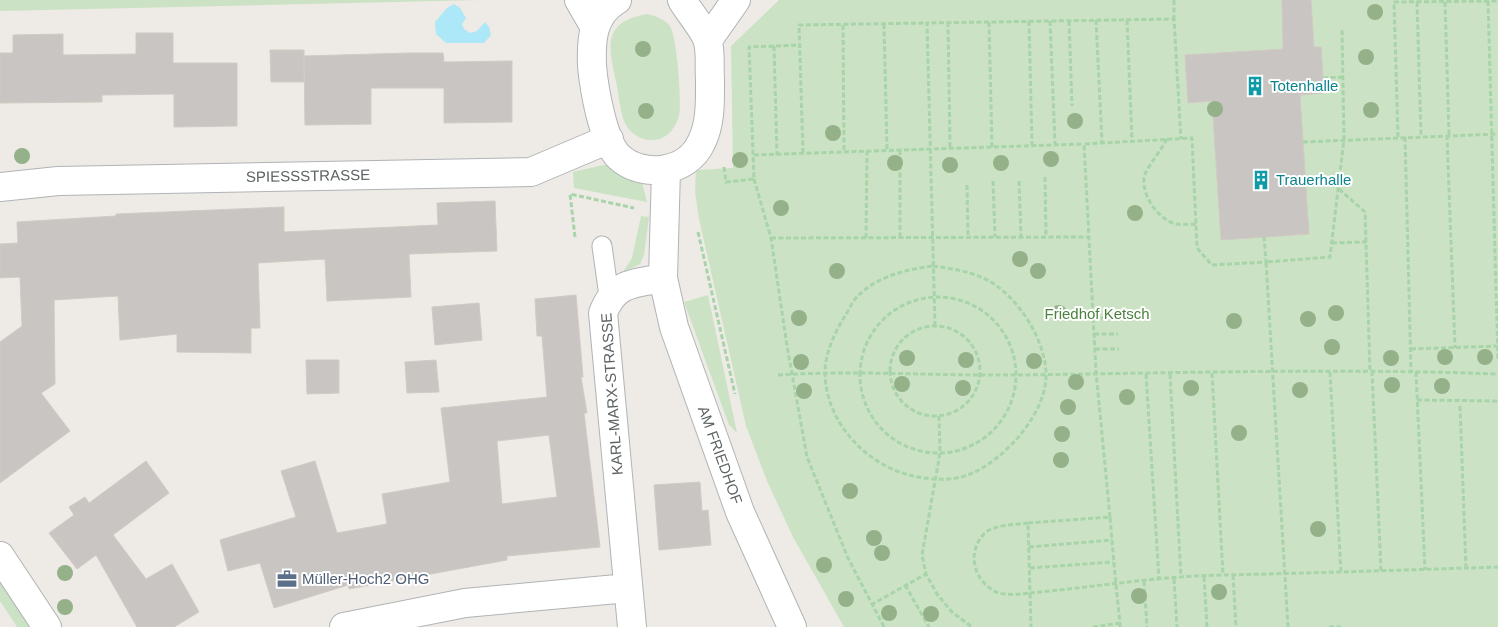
<svg xmlns="http://www.w3.org/2000/svg" width="1498" height="627" font-family="Helvetica,sans-serif">
  <style>
    .green { fill: #cbe3c4 }
    .water { fill: #ace8f7 }
    .building { fill: #c9c5c2; stroke: #d2cac4; fill-rule: evenodd }
    .lines { fill: none; stroke-linecap: round; stroke-linejoin: round }
    .service-casing { stroke: #b0b4b6; stroke-width: 21 }
    .minor-casing { stroke: #b0b4b6; stroke-width: 30 }
    .tertiary-casing { stroke: #b0b4b6; stroke-width: 30 }
    .path { stroke: #a8d4a9; stroke-width: 3; stroke-dasharray: 5 2.5; stroke-linecap: butt }
    .service { stroke: #fff; stroke-width: 19 }
    .minor { stroke: #fff; stroke-width: 28 }
    .tertiary { stroke: #fff; stroke-width: 28 }
    .tree { fill: #94b189 }
    .labels { text-anchor: middle; stroke-width: 4; stroke-linejoin: round; paint-order: stroke }
    .culture-label { font-size: 15px; fill: #0d838f; stroke: #fff; text-anchor: start }
    .street-label { font-size: 15px; fill: #5d6264; stroke: #fff }
    .park-label { font-size: 15px; fill: #4b823e; stroke: #fff }
    .service-label { font-size: 15px; fill: #4e5e75; stroke: #fff; text-anchor: start }
  </style>
  <rect width="100%" height="100%" fill="#eeeae5"/>
  <path class="green" d="M0,0H481L0,11Z
    M779,0H1498V627H844L793,537L767,481L746,426L699,219L695,192L696,170L733,168L731,46Z
    M647,14C655,16 665,19 670,26C677,36 682,105 679,116C675,129 666,140 653,140C642,141 629,133 625,123C620,112 619,97 617,86C609,49 600,22 647,14Z
    M603,165H618L642,182L647,202L574,188L573,172Z
    M641,216L649,217L644,255L640,264L623,272L632,258Z
    M708,295L737,433L729,425L684,302Z
    M0,577L33,627H17L0,601Z"/>
  <path class="water" d="M454,4L460,8L466,18L462,24L464,29L470,33L477,31L485,22L489,27L491,35L484,43H446L436,34L435,22L447,8Z"/>
  <path class="building" d="M1282,0H1311L1314,47H1321L1324,93L1300,95L1309,234L1221,240L1212,101L1188,103L1185,55L1283,49Z
    M136,33H173V63H237V126L174,127V94L102,95V102L0,103V53H13V35L63,34V55L136,54Z
    M270,50H304V82H271Z
    M410,53H443L444,62L512,61V122L444,123V88H371V124L305,125L304,56Z
    M495,201L497,251L409,254L411,297L327,301L325,259L258,263L260,328H251V353L177,352V334L120,340L118,296L54,300L55,384L41,393L70,431L0,483V342L22,326L20,277L0,278V244L18,243L17,222L116,216V214L284,207V232L438,225L437,203Z
    M576,295L583,377H581L587,413H584L600,547L507,556V560L349,589L348,585L274,608L260,563L228,571L220,540L296,517L281,471L315,461L337,533L387,524L382,494L450,482L441,408L547,397L542,336H537L535,299ZM549,435L557,497L502,504L497,441Z
    M479,303L482,340L435,345L432,307Z
    M306,360H339V393L307,394Z
    M436,360L439,392L407,393L405,362Z
    M146,461L169,493L113,535L146,579L172,564L199,612L174,627H137L96,555L77,569L49,533L74,515L69,507L85,497L89,503Z
    M700,482L702,511L708,510L711,545L659,550L654,485Z"/>
  <g class="lines">
    <defs>
      <path id="service" d="M602,246L609,296"/>
      <path id="minor" d="M579,0L594,26
        M617,0C592,15 591,40 592,66C594,88 603,142 619,157C643,179 687,173 701,143C711,124 710,101 710,80C709,68 711,54 708,42C705,30 688,11 682,0
        M708,40L736,0
        M0,187L58,181L531,172L609,139
        M663,278L674,327L740,512L792,627
        M344,627L465,603L628,588
        M632,627L603,313C615,282 633,284 663,278L666,170"/>
      <path id="tertiary" d="M0,556L47,627"/>
    </defs>
    <use href="#service" class="service-casing"/>
    <use href="#minor" class="minor-casing"/>
    <use href="#tertiary" class="tertiary-casing"/>
    <path class="path" d="M1174,0V19
      M1488,1L1498,361
      M1417,2L1421,137
      M1445,2L1449,135
      M1096,20L1102,142
      M1127,20L1132,141
      M1029,21L1032,145
      M1050,21L1055,144
      M1069,21L1072,106
      M948,22L950,148
      M989,22L992,147
      M884,24L887,150
      M843,25L844,152
      M774,46L777,155
      M1323,78L1343,77
      M1447,135L1455,348
      M1398,137L1394,2L1498,1
      M1405,137L1411,371
      M1167,139C1161,150 1152,161 1146,172C1137,190 1158,221 1177,224C1183,225 1190,224 1196,224
      M1303,142L1498,134
      M900,150V237
      M803,153L799,25L927,23
      M754,155L1084,144
      M724,167L726,182L754,179L749,47L800,45
      M1045,177L1046,237
      M754,179L771,238L787,346L807,457L848,558L884,627
      M993,181L995,237
      M1019,181L1021,237
      M967,185L968,236
      M1339,189L1365,212L1370,371
      M698,232L735,394
      M575,237L570,194L634,208
      M771,238L1090,237
      M866,238L867,151
      M1332,243L1366,242
      M933,266C954,269 976,272 994,284C1021,302 1045,341 1046,373C1047,398 1031,423 1015,441C1002,454 988,467 970,474C954,481 934,480 918,477C870,469 825,424 825,372C825,353 835,332 845,316C849,310 852,302 857,297C875,277 907,269 933,266Z
      M860 375a78 78 0 1 1 156 0a78 78 0 1 1-156 0Z
      M1093,318H1117
      M935,326L927,23L1174,19L1181,139
      M890 371a45 45 0 1 1 90 0a45 45 0 1 1-90 0Z
      M1094,334H1118
      M1095,349H1119
      M1411,349L1497,346
      M1372,371L1381,571
      M1330,372L1341,573
      M1416,372L1425,570
      M1212,373L1223,575
      M1146,374L1159,579
      M1170,374L1181,578
      M778,375C858,370 937,376 1017,375C1177,373 1338,368 1498,374
      M1417,400L1498,401
      M1460,406L1466,568
      M939,416L940,453L922,555L926,574L937,594L952,612L972,627
      M1110,517L1096,372L1084,144L1192,138L1197,248L1212,265L1266,262L1264,237
      M1028,523C1015,525 994,524 984,534C966,553 974,581 996,592C1006,596 1020,594 1030,593L1031,627
      M1029,547L1112,540
      M1030,568L1113,562
      M1233,575L1236,627
      M1204,577L1207,627
      M1174,579L1177,627
      M1144,581L1147,627
      M905,585L929,627
      M871,605L926,574
      M1093,627L1120,623
      M1120,627V623C1116,588 1113,553 1110,517L1028,523L1030,593C1095,587 1159,576 1224,575C1315,573 1407,570 1498,567
      M1288,627L1266,262L1330,257L1344,139L1342,30
      M1329,627H1341"/>
    <use href="#service" class="service"/>
    <use href="#minor" class="minor"/>
    <use href="#tertiary" class="tertiary"/>
  </g>
  <g class="tree">
    <circle cx="1375" cy="12" r="8"/>
    <circle cx="643" cy="49" r="8"/>
    <circle cx="1366" cy="57" r="8"/>
    <circle cx="1215" cy="109" r="8"/>
    <circle cx="1371" cy="110" r="8"/>
    <circle cx="646" cy="111" r="8"/>
    <circle cx="1075" cy="121" r="8"/>
    <circle cx="833" cy="133" r="8"/>
    <circle cx="22" cy="156" r="8"/>
    <circle cx="1051" cy="159" r="8"/>
    <circle cx="740" cy="160" r="8"/>
    <circle cx="895" cy="163" r="8"/>
    <circle cx="1001" cy="163" r="8"/>
    <circle cx="950" cy="165" r="8"/>
    <circle cx="781" cy="208" r="8"/>
    <circle cx="1135" cy="213" r="8"/>
    <circle cx="1020" cy="259" r="8"/>
    <circle cx="837" cy="271" r="8"/>
    <circle cx="1038" cy="271" r="8"/>
    <circle cx="1059" cy="313" r="8"/>
    <circle cx="1336" cy="313" r="8"/>
    <circle cx="799" cy="318" r="8"/>
    <circle cx="1308" cy="319" r="8"/>
    <circle cx="1234" cy="321" r="8"/>
    <circle cx="1332" cy="347" r="8"/>
    <circle cx="1445" cy="357" r="8"/>
    <circle cx="1485" cy="357" r="8"/>
    <circle cx="907" cy="358" r="8"/>
    <circle cx="1391" cy="358" r="8"/>
    <circle cx="966" cy="360" r="8"/>
    <circle cx="1034" cy="361" r="8"/>
    <circle cx="801" cy="362" r="8"/>
    <circle cx="1076" cy="382" r="8"/>
    <circle cx="902" cy="384" r="8"/>
    <circle cx="1392" cy="385" r="8"/>
    <circle cx="1442" cy="386" r="8"/>
    <circle cx="963" cy="388" r="8"/>
    <circle cx="1191" cy="388" r="8"/>
    <circle cx="1300" cy="390" r="8"/>
    <circle cx="804" cy="391" r="8"/>
    <circle cx="1127" cy="397" r="8"/>
    <circle cx="1068" cy="407" r="8"/>
    <circle cx="1239" cy="433" r="8"/>
    <circle cx="1062" cy="434" r="8"/>
    <circle cx="1061" cy="460" r="8"/>
    <circle cx="850" cy="491" r="8"/>
    <circle cx="1318" cy="529" r="8"/>
    <circle cx="874" cy="538" r="8"/>
    <circle cx="882" cy="553" r="8"/>
    <circle cx="824" cy="565" r="8"/>
    <circle cx="65" cy="573" r="8"/>
    <circle cx="1219" cy="592" r="8"/>
    <circle cx="1139" cy="596" r="8"/>
    <circle cx="846" cy="599" r="8"/>
    <circle cx="65" cy="607" r="8"/>
    <circle cx="889" cy="613" r="8"/>
    <circle cx="931" cy="614" r="8"/>
  </g>
  <defs>
    <symbol id="building-bare" viewBox="-9 -9 18 18"><path d="M-4-6H4V6H1V3H-1V6H-4ZM-2.5-4.3h1.7v1.8h-1.7ZM.8-4.3h1.7v1.8H.8ZM-2.5-1h1.7V.8h-1.7ZM.8-1h1.7V.8H.8Z" fill="#0f9aa8" stroke="#fff" stroke-width="2.5" paint-order="stroke"/></symbol>
    <symbol id="office-bare" viewBox="-9 -9 18 18"><path d="M-6-3h4V-5.5h4V-3h4V5H-6ZM-1-4.5V-3h2v-1.5ZM-6 0V1H6V0Z" fill="#5c6f8a" stroke="#fff" stroke-width="2.5" paint-order="stroke"/></symbol>
  </defs>
  <g fill-rule="evenodd">
    <use href="#building-bare" x="1241" y="72" width="28" height="28"/>
    <use href="#building-bare" x="1247" y="166" width="28" height="28"/>
    <use href="#office-bare" x="273" y="565" width="28" height="28"/>
  </g>
  <g class="labels">
    <g class="culture-label">
      <text x="1270" y="91">Totenhalle</text>
      <text x="1276" y="185">Trauerhalle</text>
    </g>
    <g class="street-label">
      <text transform="translate(308 176) rotate(-1)" y="5">SPIESSSTRASSE</text>
      <text transform="translate(612 394) rotate(-94)" y="5">KARL-MARX-STRASSE</text>
      <text transform="translate(720 455) rotate(70)" y="5">AM FRIEDHOF</text>
    </g>
    <g class="park-label">
      <text x="1097" y="319">Friedhof Ketsch</text>
    </g>
    <g class="service-label">
      <text x="302" y="584">Müller-Hoch2 OHG</text>
    </g>
  </g>
</svg>
